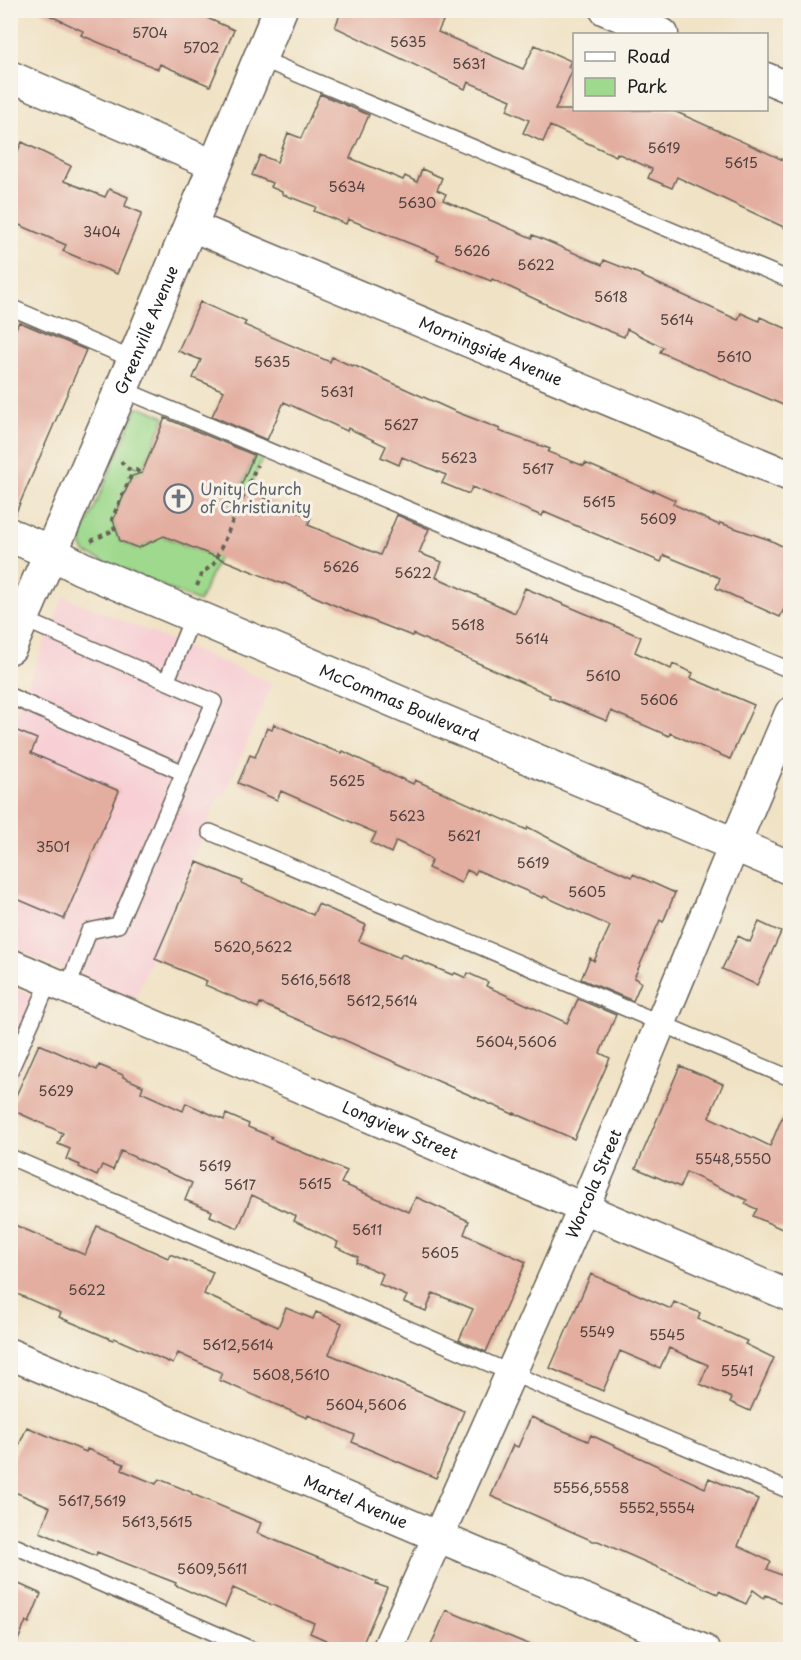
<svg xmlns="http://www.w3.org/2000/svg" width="801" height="1660" font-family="'Playpen Sans',sans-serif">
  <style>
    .built { fill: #f7cfd4 }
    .green { fill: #9ed98d; stroke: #5d7a54; stroke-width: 1.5 }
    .building { fill: #e3aea0 }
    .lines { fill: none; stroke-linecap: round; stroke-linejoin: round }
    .service-casing { stroke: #666157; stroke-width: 18 }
    .minor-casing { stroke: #666157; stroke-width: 33 }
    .tertiary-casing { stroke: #666157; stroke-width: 36 }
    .secondary-casing { stroke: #666157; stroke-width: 36 }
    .path { stroke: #666157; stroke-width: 4; stroke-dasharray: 4.5 4.5; stroke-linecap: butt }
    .service { stroke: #fff; stroke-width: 15 }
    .minor { stroke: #fff; stroke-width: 30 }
    .tertiary { stroke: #fff; stroke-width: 33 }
    .secondary { stroke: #fff; stroke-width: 33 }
    .labels { text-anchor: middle; stroke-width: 6; stroke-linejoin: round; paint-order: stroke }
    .number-label { font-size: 14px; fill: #4e403d }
    .street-label { font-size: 16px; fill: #1c1c1c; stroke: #f7f3e8 }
    .worship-label { font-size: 16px; fill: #5b616d; stroke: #f7f3e8; text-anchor: start }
  </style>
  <rect width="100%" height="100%" fill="#f7f3e8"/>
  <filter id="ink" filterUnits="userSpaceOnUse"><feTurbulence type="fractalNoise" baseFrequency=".0167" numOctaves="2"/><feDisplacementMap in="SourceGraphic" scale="12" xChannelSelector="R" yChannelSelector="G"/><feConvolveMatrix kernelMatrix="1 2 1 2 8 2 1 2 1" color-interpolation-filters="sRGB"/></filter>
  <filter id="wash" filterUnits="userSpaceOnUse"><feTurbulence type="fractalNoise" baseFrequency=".008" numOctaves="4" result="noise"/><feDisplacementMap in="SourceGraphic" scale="24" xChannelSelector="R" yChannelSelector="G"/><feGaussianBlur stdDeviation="1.35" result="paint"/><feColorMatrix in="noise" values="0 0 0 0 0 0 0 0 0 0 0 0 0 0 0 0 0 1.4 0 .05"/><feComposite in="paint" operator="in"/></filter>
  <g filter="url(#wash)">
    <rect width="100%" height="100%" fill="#f0e2c4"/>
    <path class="built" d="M64,596L272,683L224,797L219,796L134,1000L11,948V725Z
      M11,986L50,1003L11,1093Z"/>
    <path class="green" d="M137,408H144L165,417L143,469L144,472L132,476L113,520L120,541L137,548L154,541L157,534L211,555L256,453L263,457L199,602L85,553L81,543L84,532Z"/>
    <g id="blocks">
      <path class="building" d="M38,10H189L234,30L210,86L160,64L158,69L118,52L119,51L81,35L83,31Z
        M342,10H420L443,21L438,32L523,69L535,45L571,61L568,67L573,69L555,110H672L790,163V230L677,177L672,188L648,178L652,169L617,153L616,156L550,126L543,142L523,133L529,120L507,110L511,100L468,82L465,89L335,27Z
        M320,94L369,115L350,158L403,180L405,176L417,182L422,169L442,178L437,190L446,194L443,200L532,238L533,235L602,265L604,260L642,275L641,276L738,320L741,313L759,321L760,317L790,330V408L660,352L663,347L627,329L624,337L567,314L492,279L491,281L437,259L439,255L348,219L346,224L314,211L316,207L282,194V192L271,187L272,183L252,175L260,155L277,162L288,133L301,138Z
        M22,142L71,166L64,181L105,197L109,189L128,197L125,206L142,213L117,274L63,251L66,245L10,221V169Z
        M200,302L246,322L244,325L330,362L332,357L352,366L353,365L454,411L500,429L499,431L550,449L548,452L584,466L585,463L653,492V490L675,500L673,504L719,525L720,523L770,540L790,550V610L785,607L780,617L716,588L720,578L664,555L661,562L544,512L542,516L472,487L469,494L442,483L446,475L402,457L399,465L381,457L386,446L348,428L347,431L284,402L267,440L212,416L224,391L193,378L201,360L178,351Z
        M19,322L86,350L14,517H10V341Z
        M165,418L254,455L240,488L311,517L308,525L380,555L397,515L429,529L419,553L442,562L436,577L515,613L525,588L641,637L635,652L671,669L673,664L693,673L691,678L754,705L730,759L670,733L669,736L611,711L607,721L549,697L550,695L413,634L412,636L350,612L284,583L283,584L164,536L138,548L120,541L113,520L132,476L142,473Z
        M274,724L330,749L342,753L343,751L400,779V778L413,784L415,780L527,830L528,827L583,856L632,877L633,874L675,893L663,922L660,920L634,978L641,982L633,1001L581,979L590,958L594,961L610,926L544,896L543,898L477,870L475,874L467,870L461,883L428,868L432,860L416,850L396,841L391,853L371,843L376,833L281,791L277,800L238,783L250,755L255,757L267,728L272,730Z
        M10,728L37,739L31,753L119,791L64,919L10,896Z
        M197,862L242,881L241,883L313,915L318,904L366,925L359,941L400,958L402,954L453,975L455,973L466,978L468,973L488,982L486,986L567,1023L578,999L616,1015L600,1053L610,1058L574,1139L514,1113L513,1114L260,1003L258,1008L205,985L207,981L155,959Z
        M759,922L781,932L757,985L722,969L738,936L750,942Z
        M39,1044L97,1070L99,1065L123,1075V1077L143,1086L141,1092L183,1111L186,1103L224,1120L226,1114L249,1124L248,1127L272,1137L271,1139L347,1171L341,1183L409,1212L416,1197L469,1221L464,1234L526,1262L486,1352L459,1340L473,1309L433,1293L426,1311L404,1302L407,1296L379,1284L383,1274L356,1262L358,1257L336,1247L338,1242L294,1221L296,1216L252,1195L238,1228L210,1216L212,1211L185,1200L192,1183L121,1151L113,1170L102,1165L97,1176L79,1167L80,1165L66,1159L70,1149L58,1144L63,1133L10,1109Z
        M680,1066L723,1084L709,1117L770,1146L790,1099V1211L782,1229L753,1216L757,1209L745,1204L747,1200L686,1172L680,1187L636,1168Z
        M10,1223L85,1255L97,1226L168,1258L170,1254L213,1272L204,1294L278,1327L286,1308L313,1319L316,1312L342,1323L329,1354L464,1411L436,1478L352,1442L355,1435L308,1415L307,1418L219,1380L222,1373L178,1353L173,1364L114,1338L113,1340L59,1317L61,1313L10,1291Z
        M591,1274L671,1309L674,1302L700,1313L698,1319L747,1341L745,1344L774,1358L750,1411L730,1402L732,1398L700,1384L708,1365L669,1348L660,1368L620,1351L603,1391L550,1368Z
        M531,1417L588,1441L591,1435L705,1488L709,1478L758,1499L738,1546L771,1562L767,1569L790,1579V1606L766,1595L764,1598L753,1590L746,1604L719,1591L718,1594L598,1541H593L491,1496L513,1445L518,1447Z
        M27,1427L86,1452L87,1449L124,1464L122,1470L156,1484L159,1479L191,1492L192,1494L261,1523L257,1533L377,1582L376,1584L387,1588L360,1650H348L310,1633L314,1623L233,1588L225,1607L175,1585L176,1583L97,1552L96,1556L40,1532L50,1507L10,1490V1466Z
        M10,1580L41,1594L29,1623L26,1621L14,1650H10Z
        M446,1610L540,1649L539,1650H429Z"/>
    </g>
  </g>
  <g filter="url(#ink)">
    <use href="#blocks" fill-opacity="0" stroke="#666157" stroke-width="1.5"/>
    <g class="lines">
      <defs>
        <path id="service" d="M259,58L790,280
          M10,307L134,360
          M122,389L790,670
          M23,619L214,702L118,925L89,931L68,987
          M167,680L193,616
          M10,696L184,773
          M210,832L790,1078
          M10,1071L50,980
          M10,1157L511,1373L790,1491
          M10,1544L253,1650"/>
        <g id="minor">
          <path d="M605,10L663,34"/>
          <path d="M10,76L214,165"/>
          <path d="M766,78L790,88"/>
          <path id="s1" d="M189,225L790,476"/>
          <path id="s2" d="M10,964L790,1296"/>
          <path id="s3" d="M10,1354L704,1650"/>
          <path id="s4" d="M387,1650C453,1503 519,1357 583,1209C653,1045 719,878 790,713"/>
        </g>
        <g id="tertiary">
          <path id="s5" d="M10,535L52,553L81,568L790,868"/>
        </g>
        <g id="secondary">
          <path id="s6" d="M10,647L134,360L280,10"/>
        </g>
      </defs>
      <use href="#service" class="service-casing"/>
      <use href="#minor" class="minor-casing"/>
      <use href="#tertiary" class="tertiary-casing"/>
      <use href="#secondary" class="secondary-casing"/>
      <path class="path" d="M121,461C125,467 129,471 136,470L140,473
        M115,530L112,519L133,471
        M91,541L116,529
        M197,586L202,573L214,564L257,465"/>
      <use href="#service" class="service"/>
      <use href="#minor" class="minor"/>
      <use href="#tertiary" class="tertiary"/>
      <use href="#secondary" class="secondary"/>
    </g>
  </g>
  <defs>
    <symbol id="church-ring" viewBox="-11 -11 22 22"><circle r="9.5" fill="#f7f3e8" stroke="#6b7280" stroke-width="1.5"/><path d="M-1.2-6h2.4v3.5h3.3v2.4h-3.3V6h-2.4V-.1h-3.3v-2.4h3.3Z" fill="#6b7280"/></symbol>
  </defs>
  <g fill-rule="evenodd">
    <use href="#church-ring" x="162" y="482" width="33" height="33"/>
  </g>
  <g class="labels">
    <g class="number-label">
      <text x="150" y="38">5704</text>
      <text x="408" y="47">5635</text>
      <text x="201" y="53">5702</text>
      <text x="469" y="69">5631</text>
      <text x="664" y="153">5619</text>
      <text x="741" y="168">5615</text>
      <text x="347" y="192">5634</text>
      <text x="417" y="208">5630</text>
      <text x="102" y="237">3404</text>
      <text x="472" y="256">5626</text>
      <text x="536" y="270">5622</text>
      <text x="611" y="302">5618</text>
      <text x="677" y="325">5614</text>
      <text x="734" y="362">5610</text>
      <text x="272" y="367">5635</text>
      <text x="337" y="397">5631</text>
      <text x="401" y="430">5627</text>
      <text x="459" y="463">5623</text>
      <text x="538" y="474">5617</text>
      <text x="599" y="507">5615</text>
      <text x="658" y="524">5609</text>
      <text x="341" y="572">5626</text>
      <text x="413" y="578">5622</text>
      <text x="468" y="630">5618</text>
      <text x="532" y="644">5614</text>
      <text x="603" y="681">5610</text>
      <text x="659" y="705">5606</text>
      <text x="347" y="786">5625</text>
      <text x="407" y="821">5623</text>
      <text x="464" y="841">5621</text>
      <text x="53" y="852">3501</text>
      <text x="533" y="868">5619</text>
      <text x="587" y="897">5605</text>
      <text x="253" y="952">5620,5622</text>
      <text x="316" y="985">5616,5618</text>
      <text x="382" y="1006">5612,5614</text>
      <text x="516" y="1047">5604,5606</text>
      <text x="56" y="1096">5629</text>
      <text x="733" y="1164">5548,5550</text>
      <text x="215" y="1171">5619</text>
      <text x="315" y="1189">5615</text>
      <text x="240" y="1190">5617</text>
      <text x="367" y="1235">5611</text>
      <text x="440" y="1258">5605</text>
      <text x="87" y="1295">5622</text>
      <text x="597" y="1337">5549</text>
      <text x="667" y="1340">5545</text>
      <text x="238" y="1350">5612,5614</text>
      <text x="737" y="1376">5541</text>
      <text x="291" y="1380">5608,5610</text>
      <text x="366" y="1410">5604,5606</text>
      <text x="591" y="1493">5556,5558</text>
      <text x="92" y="1506">5617,5619</text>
      <text x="657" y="1513">5552,5554</text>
      <text x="157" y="1527">5613,5615</text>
      <text x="212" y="1574">5609,5611</text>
    </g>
    <g class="street-label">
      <text dy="6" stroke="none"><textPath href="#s6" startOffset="345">Greenville Avenue</textPath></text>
      <text dy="6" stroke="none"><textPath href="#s1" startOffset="327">Morningside Avenue</textPath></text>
      <text dy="6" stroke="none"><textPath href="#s5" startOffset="424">McCommas Boulevard</textPath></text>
      <text dy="6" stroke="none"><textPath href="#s2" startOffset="424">Longview Street</textPath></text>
      <text dy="6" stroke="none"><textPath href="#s4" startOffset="510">Worcola Street</textPath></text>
      <text dy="6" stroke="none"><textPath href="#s3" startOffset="376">Martel Avenue</textPath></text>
    </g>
    <g class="worship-label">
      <text x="200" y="495">Unity Church<tspan x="200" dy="18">of Christianity</tspan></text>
    </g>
  </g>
  <rect width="801" height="1660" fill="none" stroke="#f7f3e8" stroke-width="36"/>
  <rect x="573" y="33" width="195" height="78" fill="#f7f3e8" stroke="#9f9d96" stroke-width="1.5"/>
  <rect x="585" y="52" width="30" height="9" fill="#ffffff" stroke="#9f9d96" stroke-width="1.5"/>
  <text x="627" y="63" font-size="18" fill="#1c1c1c">Road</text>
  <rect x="585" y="78" width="30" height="18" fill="#9ed98d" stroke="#9f9d96" stroke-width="1.5"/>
  <text x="627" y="93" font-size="18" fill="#1c1c1c">Park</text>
</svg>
